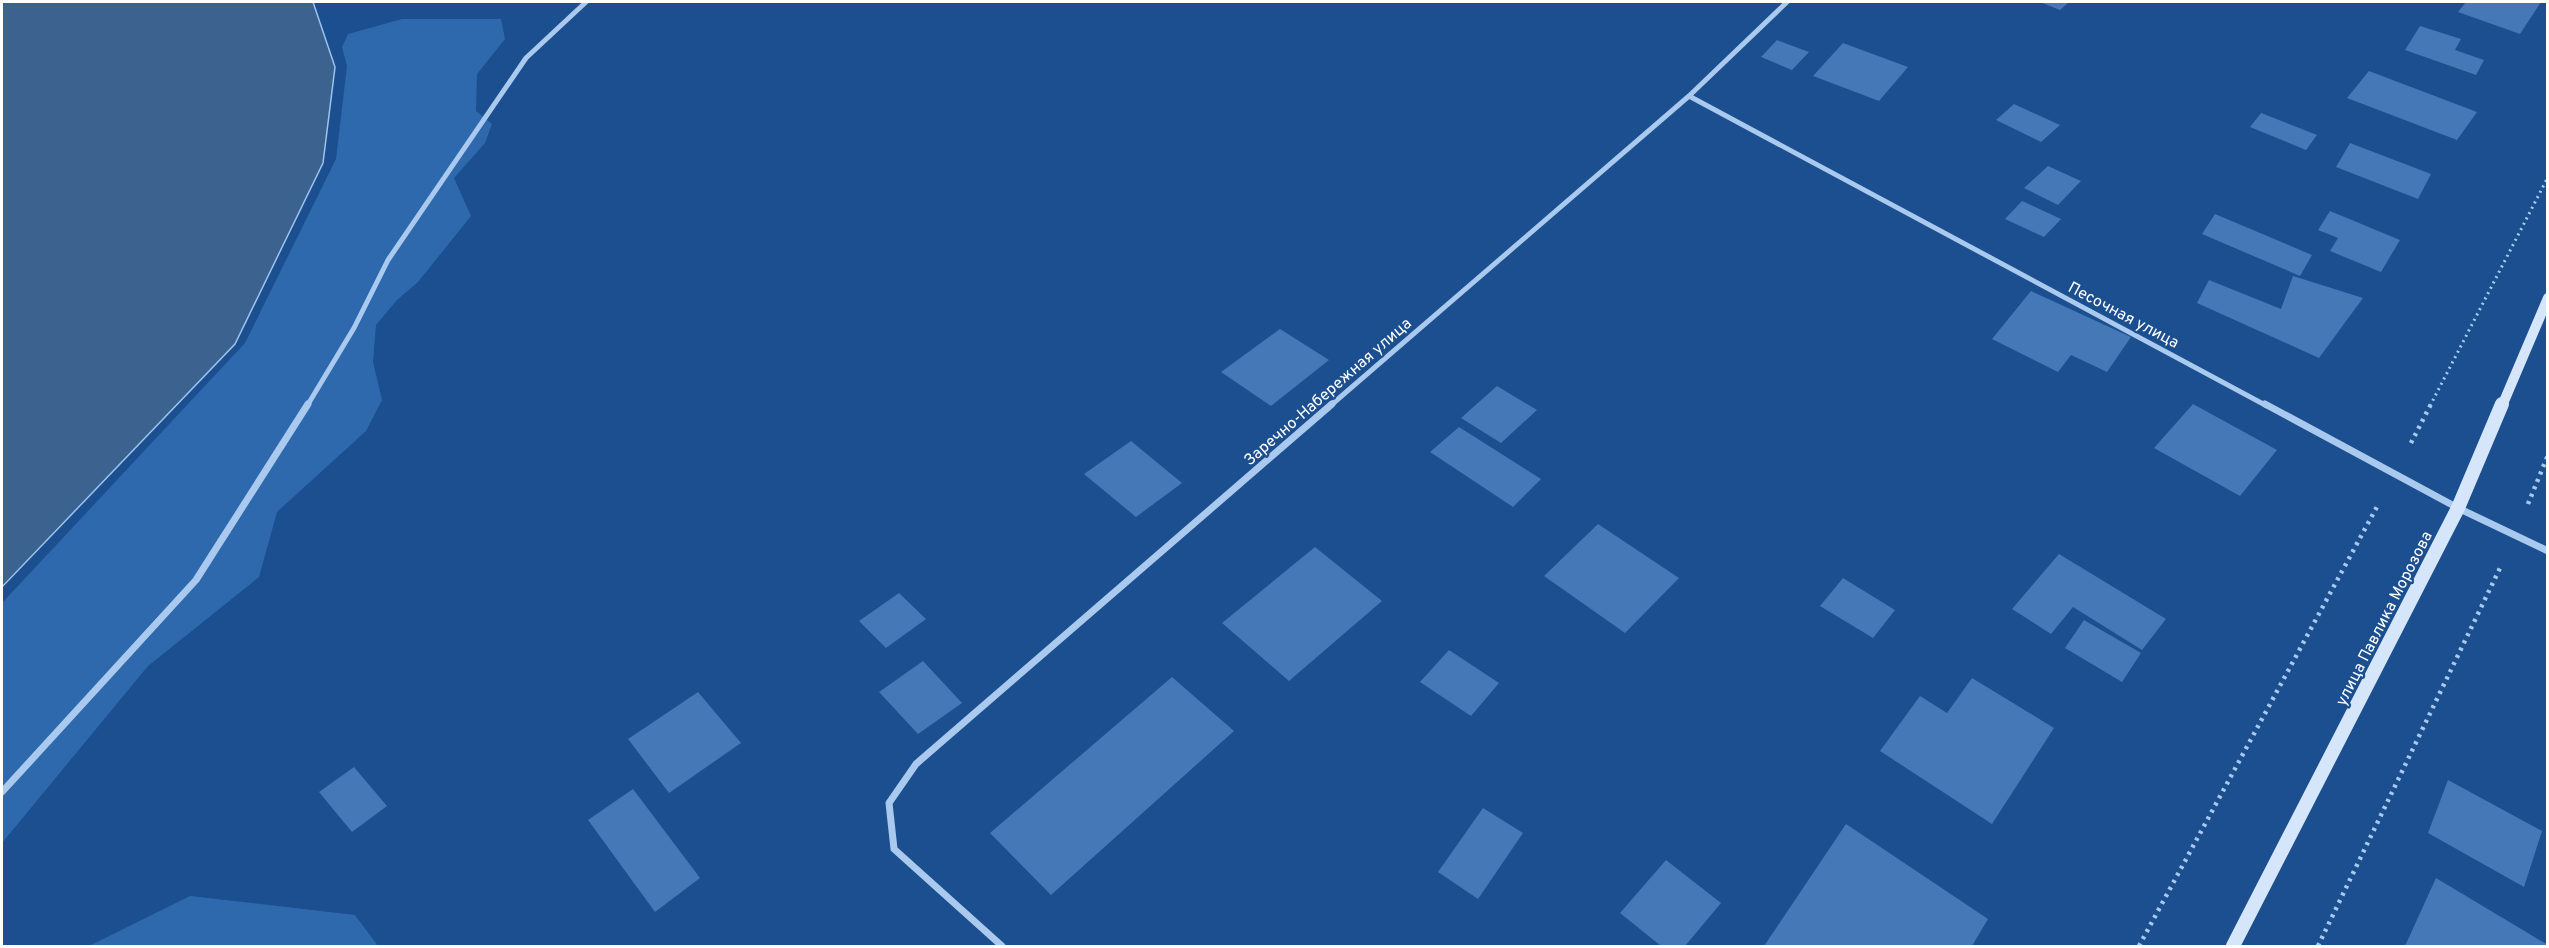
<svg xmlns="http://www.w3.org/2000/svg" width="2549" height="948" font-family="Overpass,sans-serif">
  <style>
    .green { fill: #2e69ad }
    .water { fill: #3c6290; stroke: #9cc4f0; stroke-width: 1.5 }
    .building { fill: #4478b7 }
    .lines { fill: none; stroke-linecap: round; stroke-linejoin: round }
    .path-far1 { stroke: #a9c9ee; stroke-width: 3; stroke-dasharray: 2 4; stroke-linecap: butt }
    .path { stroke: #a9c9ee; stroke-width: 4.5; stroke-dasharray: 3 5; stroke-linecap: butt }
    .street-far1 { stroke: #a9c9ee; stroke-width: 5 }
    .street { stroke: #a9c9ee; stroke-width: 7 }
    .secondary-far1 { stroke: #d6e6fa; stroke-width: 10 }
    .secondary { stroke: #d6e6fa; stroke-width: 14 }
    .labels { text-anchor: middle; stroke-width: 4.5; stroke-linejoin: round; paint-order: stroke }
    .street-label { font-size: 16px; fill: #fff; stroke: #1b4f8f }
  </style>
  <rect width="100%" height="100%" fill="#1b4f8f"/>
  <path class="green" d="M402,19H501L505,39L477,74L476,111L492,124L485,143L454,178L471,216L418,282L397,300L376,325L373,362L382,400L366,431L277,512L259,577L148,666L2,843V603L245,343L336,159L347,66L342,47L348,34Z
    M190,896L355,915L378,946H89Z"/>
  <path class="water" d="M2,2H313L335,67L323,163L235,344L2,587Z"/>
  <path class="building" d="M2040,2H2069L2060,10Z
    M2466,2H2541L2520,34L2458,12Z
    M2420,26L2461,39L2455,50L2484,60L2476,75L2405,50Z
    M1777,40L1809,52L1792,70L1761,57Z
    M1843,43L1908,67L1879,101L1813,76Z
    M2369,71L2477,112L2457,140L2347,98Z
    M2014,104L2060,125L2041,142L1996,120Z
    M2261,113L2317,135L2306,150L2250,127Z
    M2350,143L2431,174L2418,199L2336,167Z
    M2048,166L2081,181L2058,205L2024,188Z
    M2022,201L2061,219L2044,237L2005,219Z
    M2330,211L2400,240L2381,272L2330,251L2338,238L2318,230Z
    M2215,214L2312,255L2300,276L2202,234Z
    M2293,276L2363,298L2319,358L2197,303L2209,280L2281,309Z
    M2031,291L2131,337L2107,372L2071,355L2058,372L1992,339Z
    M1280,329L1329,360L1271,406L1221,372Z
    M1497,386L1537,410L1501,443L1461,418Z
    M2193,404L2277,450L2240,496L2154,448Z
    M1459,427L1541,479L1513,507L1430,452Z
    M1131,441L1182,483L1136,517L1084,474Z
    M1598,524L1679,578L1625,633L1544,576Z
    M1315,547L1382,601L1289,681L1222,623Z
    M2059,554L2166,619L2142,650L2073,607L2051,634L2012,609Z
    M1843,578L1895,610L1873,638L1820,606Z
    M899,593L926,619L886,648L859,621Z
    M2084,620L2141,653L2122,682L2065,648Z
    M1449,650L1499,683L1471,716L1420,682Z
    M923,661L962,703L918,734L879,692Z
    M1172,677L1234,731L1051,895L990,833Z
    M1972,678L2054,728L1992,824L1880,751L1920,696L1947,713Z
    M698,692L741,743L669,793L628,739Z
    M354,767L387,806L352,832L319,792Z
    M2448,780L2542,831L2524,887L2428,833Z
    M633,789L700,878L655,912L588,820Z
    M1483,808L1523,833L1478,899L1438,872Z
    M1846,824L1988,919L1972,946H1764Z
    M1666,860L1721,903L1685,946H1661L1620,913Z
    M2436,878L2548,945V946H2405Z"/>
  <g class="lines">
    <path class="path-far1" d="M2430,406L2548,177"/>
    <path class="path" d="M2411,443L2431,404
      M2528,504L2548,455
      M2139,946L2379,503
      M2318,946L2501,566"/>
    <path class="street-far1" d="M1689,96L2267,406
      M307,406L354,328L388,260L526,58L586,2
      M1330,406L1689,96L1787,2"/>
    <path class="street" d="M2265,404L2458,508L2548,551
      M2,792L196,580L308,404
      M1002,946L894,849L889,803L916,764L1332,404"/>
    <path class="secondary-far1" d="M2502,406L2548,298"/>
    <path class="secondary" d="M2233,946L2458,508L2502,404"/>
  </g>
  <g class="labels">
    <g class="street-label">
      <text transform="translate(2124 314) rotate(28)" y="6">Песочная улица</text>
      <text transform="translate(1327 391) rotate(-41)" y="6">Заречно-Набережная улица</text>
      <text transform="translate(2383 618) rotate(-63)" y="6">улица Павлика Морозова</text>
    </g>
  </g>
  <rect width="2549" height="948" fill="none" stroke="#ffffff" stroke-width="6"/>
</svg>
